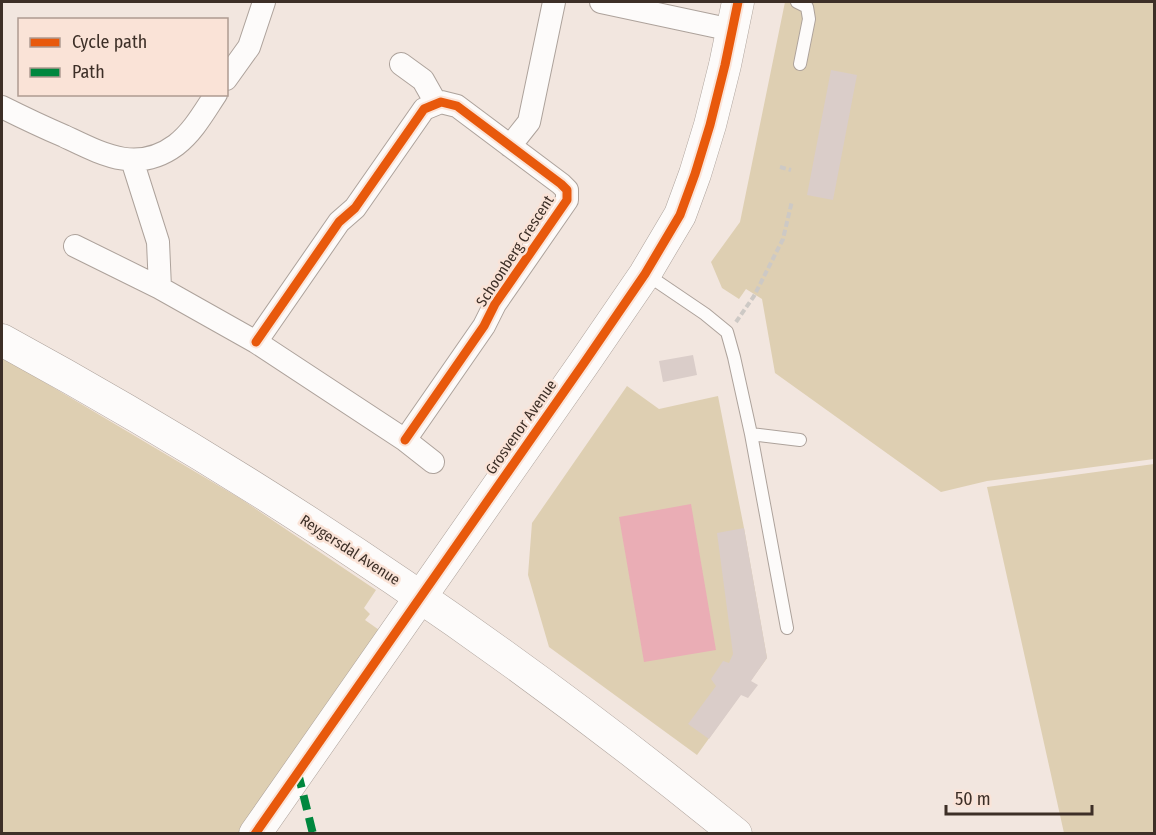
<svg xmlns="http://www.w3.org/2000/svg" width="1156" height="835" font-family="'Fira Sans Condensed',sans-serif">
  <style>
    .green { fill: #decfb2 }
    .water { fill: #eaadb5 }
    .building { fill: #dacdc9 }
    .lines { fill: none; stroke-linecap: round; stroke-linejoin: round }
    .lane-casing { stroke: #ada29b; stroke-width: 14 }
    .street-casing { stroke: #ada29b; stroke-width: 24 }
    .secondary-casing { stroke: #ada29b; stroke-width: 33 }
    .path { stroke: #cdc9c5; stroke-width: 4; stroke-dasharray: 6 3; stroke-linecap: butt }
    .lane { stroke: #fdfbfa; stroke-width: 12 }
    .street { stroke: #fdfbfa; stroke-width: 22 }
    .secondary { stroke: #fdfbfa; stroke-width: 32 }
    .quiet { stroke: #00873e; stroke-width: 8; stroke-dasharray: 15 8; stroke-linecap: butt }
    .cycleway-casing { stroke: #fae3d7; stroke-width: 13 }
    .cycleway { stroke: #e8590c; stroke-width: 9 }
    .labels { text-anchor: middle; stroke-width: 5; stroke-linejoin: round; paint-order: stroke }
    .street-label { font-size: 15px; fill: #3d2f27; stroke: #fae3d7 }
  </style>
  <rect width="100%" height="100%" fill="#f2e6df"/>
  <path class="green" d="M785,2H1154V459L987,481L941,492L775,373L762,299L746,289L739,299L722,288L711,262L740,222Z
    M2,357L241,499L376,590L364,608L370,614L365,620L382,632L241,833H2Z
    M627,386L659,409L718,396L744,528L767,658L697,755L549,647L528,575L532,523Z
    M1154,464V833H1064L987,487Z"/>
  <path class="water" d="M691,504L716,650L644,662L619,517Z"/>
  <path class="building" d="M831,70L857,75L833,200L807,195Z
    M693,355L697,375L663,382L659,361Z
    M744,528L767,658L751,681L758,685L748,698L741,695L709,739L688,724L716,686L711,679L723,661L729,663L733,654L717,533Z"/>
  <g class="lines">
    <defs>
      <path id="lane" d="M797,2L807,7L809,19L800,64
        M646,274L705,314L727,332L734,357L751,434L787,628
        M751,434L800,440"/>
      <path id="street" d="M601,2L732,30
        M401,64L423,80L436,103
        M226,79L249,47L264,2
        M2,107C22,117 43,127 64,136C102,154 137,174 176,145C193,132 204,112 216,94
        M510,146L529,122L554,2
        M132,160L158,242L160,288
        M75,246L160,288L256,342L405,440L433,462
        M256,342L339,222L355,208L424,109L441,102L457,106L561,184L567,190V200L495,304L484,326L405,440"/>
      <path id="secondary" d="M2,340C261,481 507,647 736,834
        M255,834L584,363L645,274L680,215L695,174L710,125L725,65L738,2"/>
    </defs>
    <use href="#lane" class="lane-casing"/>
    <use href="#street" class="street-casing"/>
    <use href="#secondary" class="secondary-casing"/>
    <path class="path" d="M780,167L791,170
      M736,322L754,296L783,239L792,201"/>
    <use href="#lane" class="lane"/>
    <use href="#street" class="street"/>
    <use href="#secondary" class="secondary"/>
    <path class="quiet" d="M298,773L313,834"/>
    <defs>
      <path id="cycleway" d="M256,342L339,222L355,208L424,109L441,102L457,106L561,184L567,190V200L495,304L484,326L405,440
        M255,834L584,363L645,274L680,215L695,174L710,125L725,65L738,2"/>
    </defs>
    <use href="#cycleway" class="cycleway-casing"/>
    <use href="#cycleway" class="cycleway"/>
  </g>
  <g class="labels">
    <g class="street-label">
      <text transform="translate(515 251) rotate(-57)" y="5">Schoonberg Crescent</text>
      <text transform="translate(521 427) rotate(-55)" y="5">Grosvenor Avenue</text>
      <text transform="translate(350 550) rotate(33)" y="5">Reygersdal Avenue</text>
    </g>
  </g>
  <rect width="1156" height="835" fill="none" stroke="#3d2f27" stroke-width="6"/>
  <rect x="18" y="18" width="210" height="78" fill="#fae3d7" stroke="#ae9b91" stroke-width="1.5"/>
  <rect x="30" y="38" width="30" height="9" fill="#e8590c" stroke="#ae9b91" stroke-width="1.5"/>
  <text x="72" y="48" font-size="18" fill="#3d2f27">Cycle path</text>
  <rect x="30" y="68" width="30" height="9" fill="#00873e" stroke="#ae9b91" stroke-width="1.5"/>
  <text x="72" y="78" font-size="18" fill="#3d2f27">Path</text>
  <path d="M946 805v9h146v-9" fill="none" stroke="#3d2f27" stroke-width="3"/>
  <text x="955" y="805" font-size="18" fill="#3d2f27" stroke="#fae3d7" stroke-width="4.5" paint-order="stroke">50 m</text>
</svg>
